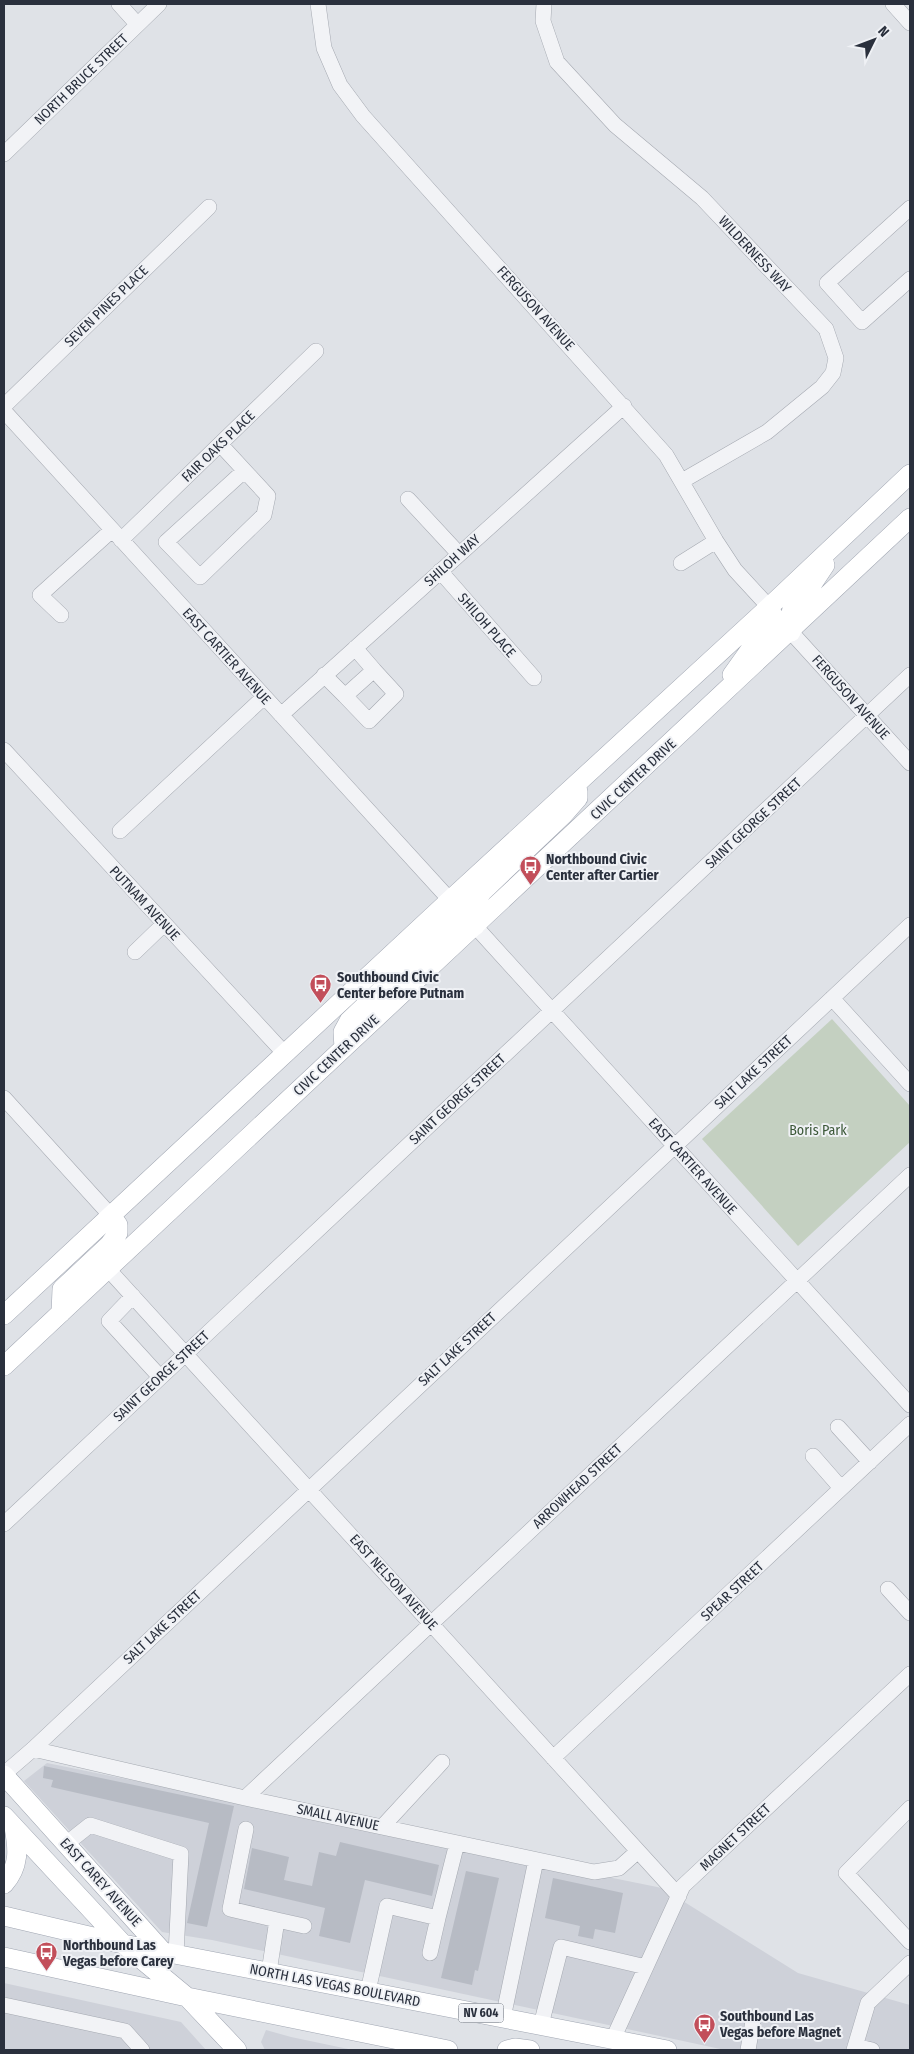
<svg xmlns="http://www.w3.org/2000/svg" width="914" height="2054" font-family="'Fira Sans Condensed',sans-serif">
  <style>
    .built { fill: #ced1d9 }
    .green { fill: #c4d0c1 }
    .building { fill: #b7bbc4 }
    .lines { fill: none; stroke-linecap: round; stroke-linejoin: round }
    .minor-casing { stroke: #a5a9b1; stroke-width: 16 }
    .major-casing { stroke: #a0a6b2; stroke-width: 20 }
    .minor { stroke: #f2f3f6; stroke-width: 15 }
    .major { stroke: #fff; stroke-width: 19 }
    .labels { text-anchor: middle; stroke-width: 4; stroke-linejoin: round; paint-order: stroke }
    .shield { fill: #eff1f5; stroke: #656a74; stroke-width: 1 }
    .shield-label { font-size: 12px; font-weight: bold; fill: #2a303d }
    .street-label { font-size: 14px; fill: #2a303d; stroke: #eff1f5 }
    .poi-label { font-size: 14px; font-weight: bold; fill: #2a303d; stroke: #eff1f5; text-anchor: start }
    .park-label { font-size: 14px; fill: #3c5838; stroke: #eff1f5 }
  </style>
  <rect width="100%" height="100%" fill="#dfe2e7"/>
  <path class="built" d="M47,1763L662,1888L798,1973L910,2005V2050H725L212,1940L162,1932L24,1781Z
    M4,1983L181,2022L206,2050H4Z
    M266,2030L291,2037L353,2050H265L261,2042Z"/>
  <path class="green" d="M832,1019L910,1106V1142L798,1246L702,1139Z"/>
  <path class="building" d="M44,1766L234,1806L207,1927L187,1923L209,1823L51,1787L53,1780L43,1778Z
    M340,1842L439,1865L432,1896L365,1880L350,1943L319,1936L325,1908L244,1889L252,1848L289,1857L284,1880L312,1886L319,1852L336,1856Z
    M466,1871L499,1878L478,1971L475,1970L472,1985L441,1978Z
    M553,1878L623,1893L615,1933L595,1929L593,1939L578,1936L580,1926L545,1918Z"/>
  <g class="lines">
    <defs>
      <path id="minor" d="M119,4L137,24
        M318,4L324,48L340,85L363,116L666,455L716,541L735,570L769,607
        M544,4L543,21L557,62L615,125L702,198L826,329L836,358L833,373L822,387L767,432L682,481
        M893,4L910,23
        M4,154L159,4
        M910,208L827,283L862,322L910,279
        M4,406L209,207
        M4,411L450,900
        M220,444L268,496L264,515L200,577L166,542L244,471
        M408,499L459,554
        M121,540L316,351
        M681,563L716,541
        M440,571L534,678
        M61,615L40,595L112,530
        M791,632L910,763
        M324,675L345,696L374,670L355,648
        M345,696L369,721L396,694L374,670
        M281,715L624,406
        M4,750L286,1055
        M120,831L264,697
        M475,926L910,1405
        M135,952L164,924
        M832,998L910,1084
        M4,1098L112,1217
        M108,1269L679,1896
        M133,1296L109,1321L160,1377
        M838,1427L870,1462
        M813,1456L841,1488
        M4,1524L910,675
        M888,1589L910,1613
        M33,1749L245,1798L594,1872L619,1868L638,1851
        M553,1758L910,1424
        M4,1774L33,1749L910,925
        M245,1798L910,1175
        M910,1808L846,1873L910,1942
        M383,1826L442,1762
        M246,1829L230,1909L277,1920L269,1972
        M66,1844L90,1825L181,1854L176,1954
        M438,1918L457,1843
        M277,1920L304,1926
        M368,1991L387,1906L438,1918L430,1953
        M4,2005L125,2031L142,2050
        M503,2018L536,1860
        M541,2025L561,1947L646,1967
        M613,2039L683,1886L910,1674
        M855,2046L872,2050
        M748,2050L753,2021
        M854,2050L868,2003L910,1963"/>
      <path id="major" d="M791,632L788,625L793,605L807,592L825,565
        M732,675L757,640L773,626L774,617L769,607
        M475,926L469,915L471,906L483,891L564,814L578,798V791
        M344,1048L343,1032L349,1021L453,922L458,914L455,906L450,900
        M61,1313L62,1289L109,1245L118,1233V1225L112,1217
        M4,1315L450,900L769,607L910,474
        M4,1366L910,518
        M4,1775L165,1954
        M4,1816L123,1944L187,1997L237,2050
        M4,1884C20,1866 18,1849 14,1827
        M4,1916L123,1944L667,2050
        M4,1957L187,1997L448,2050
        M507,2050L515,2048L530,2050"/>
    </defs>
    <use href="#minor" class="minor-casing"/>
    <use href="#major" class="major-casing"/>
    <use href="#minor" class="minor"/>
    <use href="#major" class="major"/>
  </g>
  <defs>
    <symbol id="bus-pin" viewBox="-11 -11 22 30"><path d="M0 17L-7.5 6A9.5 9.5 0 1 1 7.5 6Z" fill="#c24e5a" stroke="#eff1f5"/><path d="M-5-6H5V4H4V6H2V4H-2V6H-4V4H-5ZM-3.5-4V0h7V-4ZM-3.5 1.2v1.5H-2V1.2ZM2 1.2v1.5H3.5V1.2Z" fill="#fff"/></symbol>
  </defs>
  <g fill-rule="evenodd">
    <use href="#bus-pin" x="518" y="854" width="25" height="34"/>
    <use href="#bus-pin" x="308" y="972" width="25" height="34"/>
    <use href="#bus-pin" x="34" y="1940" width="25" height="34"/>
    <use href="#bus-pin" x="692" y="2012" width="25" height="34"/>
  </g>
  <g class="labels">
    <rect class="shield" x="458.5" y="2003.5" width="45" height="19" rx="4"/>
    <g class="shield-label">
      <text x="481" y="2017">NV 604</text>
    </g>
    <g class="street-label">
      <text transform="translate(81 79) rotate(-44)" y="5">NORTH BRUCE STREET</text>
      <text transform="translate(755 254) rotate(47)" y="5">WILDERNESS WAY</text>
      <text transform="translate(106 306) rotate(-44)" y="5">SEVEN PINES PLACE</text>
      <text transform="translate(536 308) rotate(48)" y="5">FERGUSON AVENUE</text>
      <text transform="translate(218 446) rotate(-44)" y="5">FAIR OAKS PLACE</text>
      <text transform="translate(452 560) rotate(-42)" y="5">SHILOH WAY</text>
      <text transform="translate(487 625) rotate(49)" y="5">SHILOH PLACE</text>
      <text transform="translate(227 656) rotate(48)" y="5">EAST CARTIER AVENUE</text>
      <text transform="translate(851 697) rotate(48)" y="5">FERGUSON AVENUE</text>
      <text transform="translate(633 779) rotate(-43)" y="5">CIVIC CENTER DRIVE</text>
      <text transform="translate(753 823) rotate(-43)" y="5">SAINT GEORGE STREET</text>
      <text transform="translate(145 903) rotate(47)" y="5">PUTNAM AVENUE</text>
      <text transform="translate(336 1055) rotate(-43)" y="5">CIVIC CENTER DRIVE</text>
      <text transform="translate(753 1072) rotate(-43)" y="5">SALT LAKE STREET</text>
      <text transform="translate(457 1099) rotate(-43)" y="5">SAINT GEORGE STREET</text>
      <text transform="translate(693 1166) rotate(48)" y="5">EAST CARTIER AVENUE</text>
      <text transform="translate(457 1349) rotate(-43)" y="5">SALT LAKE STREET</text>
      <text transform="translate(161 1376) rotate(-43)" y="5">SAINT GEORGE STREET</text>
      <text transform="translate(577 1486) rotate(-43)" y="5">ARROWHEAD STREET</text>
      <text transform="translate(394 1582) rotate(48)" y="5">EAST NELSON AVENUE</text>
      <text transform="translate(732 1591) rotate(-43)" y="5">SPEAR STREET</text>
      <text transform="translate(162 1627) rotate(-43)" y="5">SALT LAKE STREET</text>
      <text transform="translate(338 1817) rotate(12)" y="5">SMALL AVENUE</text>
      <text transform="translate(735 1837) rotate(-43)" y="5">MAGNET STREET</text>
      <text transform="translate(101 1882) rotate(48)" y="5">EAST CAREY AVENUE</text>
      <text transform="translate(335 1985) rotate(11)" y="5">NORTH LAS VEGAS BOULEVARD</text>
    </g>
    <g class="poi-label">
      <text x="546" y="864">Northbound Civic<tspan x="546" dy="16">Center after Cartier</tspan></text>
      <text x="337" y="982">Southbound Civic<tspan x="337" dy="16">Center before Putnam</tspan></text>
      <text x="63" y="1950">Northbound Las<tspan x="63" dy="16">Vegas before Carey</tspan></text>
      <text x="720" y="2021">Southbound Las<tspan x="720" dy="16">Vegas before Magnet</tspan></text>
    </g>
    <g class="park-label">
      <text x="818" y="1135">Boris Park</text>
    </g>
  </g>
  <rect width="914" height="2054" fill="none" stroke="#2a303d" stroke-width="10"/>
  <g transform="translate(874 40) rotate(48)" stroke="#eff1f5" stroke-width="4" paint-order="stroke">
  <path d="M0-4L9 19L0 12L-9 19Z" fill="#2a303d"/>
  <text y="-8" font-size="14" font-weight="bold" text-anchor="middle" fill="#2a303d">N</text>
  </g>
</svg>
